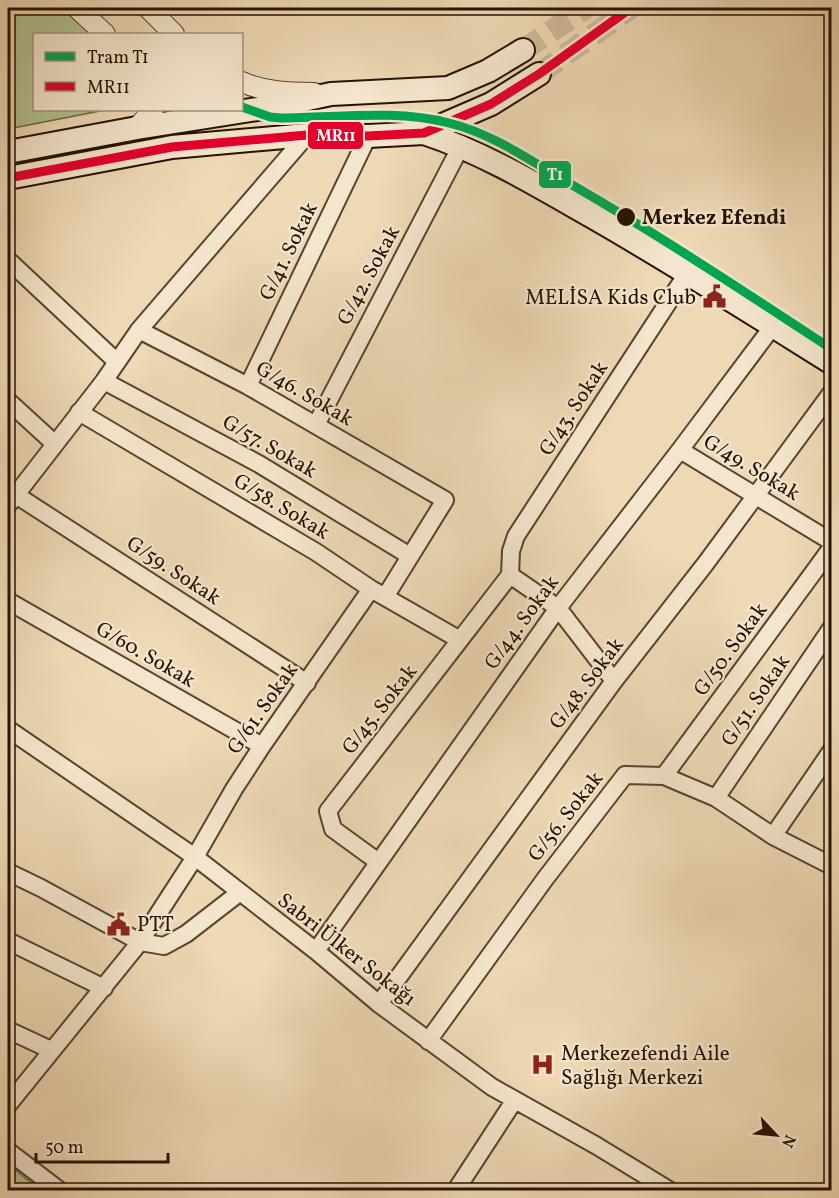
<svg xmlns="http://www.w3.org/2000/svg" width="839" height="1198" font-family="Vollkorn,serif">
  <style>
    .green { fill: #b3c092; stroke: #6c6a49; stroke-width: 1.5 }
    .lines { fill: none; stroke-linecap: round; stroke-linejoin: round }
    .secondary-tunnel { stroke: #d0bb99; stroke-width: 22; stroke-dasharray: 22 11; stroke-linecap: butt }
    .minor-casing { stroke: #57442d; stroke-width: 20 }
    .tertiary-casing { stroke: #57442d; stroke-width: 22 }
    .secondary-casing { stroke: #251300; stroke-width: 26 }
    .minor { stroke: #f4e6ce; stroke-width: 16 }
    .tertiary { stroke: #f4e6ce; stroke-width: 20 }
    .secondary { stroke: #f4e6ce; stroke-width: 22 }
    .bus-1-casing { stroke: #f4e6ce; stroke-width: 14 }
    .bus-1 { stroke: #e4002b; stroke-width: 9 }
    .tram-1-casing { stroke: #f4e6ce; stroke-width: 14 }
    .tram-1 { stroke: #00a651; stroke-width: 9 }
    .stop-dot { fill: #251300; stroke: #f4e6ce; stroke-width: 2 }
    .labels { text-anchor: middle; stroke-width: 4.5; stroke-linejoin: round; paint-order: stroke }
    .stop-label { font-size: 21px; font-weight: bold; fill: #251300; stroke: #f4e6ce; text-anchor: start }
    .street-label { font-size: 21px; fill: #251300; stroke: #f4e6ce }
    .poi-label { font-size: 21px; fill: #251300; stroke: #f4e6ce; text-anchor: start }
    .line-badge { stroke: #f4e6ce; stroke-width: 2 }
    .badge-label { font-size: 16px; text-anchor: middle; font-weight: bold; fill: #fff }
  </style>
  <rect width="100%" height="100%" fill="#eed9b4"/>
  <filter id="stains"><feTurbulence type="fractalNoise" baseFrequency=".00333" numOctaves="4"/><feColorMatrix values="0 0 0 0 .2 0 0 0 0 .09 0 0 0 0 .02 0 0 0 .5 -.17"/></filter>
  <radialGradient id="worn" r=".72"><stop offset=".6" stop-color="#630" stop-opacity="0"/><stop offset="1" stop-color="#630" stop-opacity=".3"/></radialGradient>
  <path class="green" d="M8,8H66L94,34H34V110H105L8,129Z
    M8,1164L40,1190H8Z"/>
  <g class="lines">
    <path class="secondary-tunnel" d="M523,50L586,8
      M539,74L631,8"/>
    <defs>
      <path id="minor" d="M8,260L117,362
        M139,330L248,386L445,500L385,597
        M104,381L259,464L410,556
        M248,386L368,136
        M8,401L55,444
        M79,412L316,552L371,589L460,640
        M316,425L461,146
        M680,450L832,542
        M16,495L307,683
        M8,505L104,381L139,330L307,135
        M510,575L511,551L516,536L688,272
        M510,575L558,608L614,681
        M8,601L262,746
        M8,729L195,857L316,951L379,1004L492,1087L597,1146L669,1190
        M664,776L832,547
        M716,798L832,627
        M773,836L832,750
        M377,861L333,829L328,811L510,575
        M8,872L41,888L140,942L164,946L186,934L239,893
        M8,941L104,988
        M316,951L558,608L680,450L773,326
        M379,1004L614,681L706,563L832,392
        M8,1030L51,1050
        M428,1041L545,879L625,775L664,776L716,798L773,836L832,866
        M8,1105L140,942L195,857L234,789L262,746L371,589
        M8,1151L59,1190
        M456,1190L514,1101"/>
      <path id="tertiary" d="M77,8L105,34
        M148,8L174,34
        M242,82C264,92 289,93 314,93
        M137,128L153,110"/>
      <path id="secondary" d="M424,133C484,153 537,185 591,216C673,263 752,313 832,363
        M8,152L137,128L270,107L331,94L448,88L488,71L523,50
        M8,178L172,147L307,135L368,136L424,133L491,104L539,74"/>
    </defs>
    <use href="#minor" class="minor-casing"/>
    <use href="#tertiary" class="tertiary-casing"/>
    <use href="#secondary" class="secondary-casing"/>
    <use href="#minor" class="minor"/>
    <use href="#tertiary" class="tertiary"/>
    <use href="#secondary" class="secondary"/>
    <defs>
      <path id="bus-1" d="M8,178L172,147L307,135L368,136L424,133L491,104L539,74L631,8"/>
    </defs>
    <use href="#bus-1" class="bus-1-casing"/>
    <use href="#bus-1" class="bus-1"/>
    <defs>
      <path id="tram-1" d="M242,107L270,117L281,118C337,118 394,109 449,123C494,134 534,163 574,186C662,237 746,293 832,349"/>
    </defs>
    <use href="#tram-1" class="tram-1-casing"/>
    <use href="#tram-1" class="tram-1"/>
  </g>
  <defs>
    <symbol id="civic-bare" viewBox="-9 -9 18 18"><path d="M-.6-6.5H3V-4.5H.6V-3L4-1V1h2V6H-6V1h2V-1L-.6-3ZM-1.2 2.5V6h2.4V2.5Z" fill="#8f2418" stroke="#f4e6ce" stroke-width="2.5" paint-order="stroke"/></symbol>
    <symbol id="hospital-bare" viewBox="-9 -9 18 18"><path d="M-5-5h3v3.5h4V-5h3V5h-3V1.5h-4V5h-3Z" fill="#8f2418" stroke="#f4e6ce" stroke-width="2.5" paint-order="stroke"/></symbol>
  </defs>
  <g fill-rule="evenodd">
    <use href="#civic-bare" x="698" y="280" width="33" height="33"/>
    <use href="#civic-bare" x="102" y="908" width="33" height="33"/>
    <use href="#hospital-bare" x="526" y="1048" width="33" height="33"/>
  </g>
  <circle class="stop-dot" cx="626" cy="217" r="10"/>
  <g class="labels">
    <g class="stop-label">
      <text x="642" y="224">Merkez Efendi</text>
    </g>
    <g class="street-label">
      <text transform="translate(288 251) rotate(-64)" y="7">G/41. Sokak</text>
      <text transform="translate(368 275) rotate(-62)" y="7">G/42. Sokak</text>
      <text transform="translate(305 393) rotate(30)" y="7">G/46. Sokak</text>
      <text transform="translate(573 408) rotate(-57)" y="7">G/43. Sokak</text>
      <text transform="translate(270 446) rotate(30)" y="7">G/57. Sokak</text>
      <text transform="translate(752 467) rotate(31)" y="7">G/49. Sokak</text>
      <text transform="translate(282 506) rotate(31)" y="7">G/58. Sokak</text>
      <text transform="translate(174 570) rotate(33)" y="7">G/59. Sokak</text>
      <text transform="translate(521 622) rotate(-54)" y="7">G/44. Sokak</text>
      <text transform="translate(730 649) rotate(-54)" y="7">G/50. Sokak</text>
      <text transform="translate(146 654) rotate(30)" y="7">G/60. Sokak</text>
      <text transform="translate(586 683) rotate(-53)" y="7">G/48. Sokak</text>
      <text transform="translate(755 700) rotate(-56)" y="7">G/51. Sokak</text>
      <text transform="translate(262 708) rotate(-55)" y="7">G/61. Sokak</text>
      <text transform="translate(379 709) rotate(-52)" y="7">G/45. Sokak</text>
      <text transform="translate(565 816) rotate(-52)" y="7">G/56. Sokak</text>
      <text transform="translate(347 949) rotate(38)" y="7">Sabri Ülker Sokağı</text>
    </g>
    <g class="poi-label">
      <text x="696" y="304" text-anchor="end">MELİSA Kids Club</text>
      <text x="137" y="931">PTT</text>
      <text x="561" y="1060">Merkezefendi Aile<tspan x="561" dy="24">Sağlığı Merkezi</tspan></text>
    </g>
  </g>
  <g class="line-badge">
    <rect x="307" y="121" width="57" height="29" rx="6" fill="#e4002b"/>
    <rect x="538" y="160" width="34" height="29" rx="6" fill="#00a651"/>
  </g>
  <g class="badge-label">
    <text x="336" y="141">MR11</text>
    <text x="555" y="180">T1</text>
  </g>
  <rect width="839" height="1198" fill="none" stroke="#eed9b4" stroke-width="30"/>
  <rect x="9" y="9" width="821" height="1180" fill="none" stroke="#251300" stroke-width="3"/>
  <rect x="15" y="15" width="809" height="1168" fill="none" stroke="#251300" stroke-width="1.5"/>
  <rect x="33" y="33" width="210" height="78" fill="#f4e6ce" stroke="#a1927c" stroke-width="1.5"/>
  <rect x="45" y="52" width="30" height="9" fill="#00a651" stroke="#a1927c" stroke-width="1.5"/>
  <text x="87" y="63" font-size="18" fill="#251300">Tram T1</text>
  <rect x="45" y="82" width="30" height="9" fill="#e4002b" stroke="#a1927c" stroke-width="1.5"/>
  <text x="87" y="93" font-size="18" fill="#251300">MR11</text>
  <g transform="translate(776 1135) rotate(116)" stroke="#f4e6ce" stroke-width="4.5" paint-order="stroke">
  <path d="M0-4.5L10 22L0 15L-10 22Z" fill="#251300"/>
  <text y="-9" font-size="16" font-weight="bold" text-anchor="middle" fill="#251300">N</text>
  </g>
  <path d="M36 1153v9h132v-9" fill="none" stroke="#251300" stroke-width="3"/>
  <text x="45" y="1153" font-size="18" fill="#251300" stroke="#f4e6ce" stroke-width="4.5" paint-order="stroke">50 m</text>
  <rect width="100%" height="100%" filter="url(#stains)"/>
  <rect width="100%" height="100%" fill="url(#worn)"/>
</svg>
